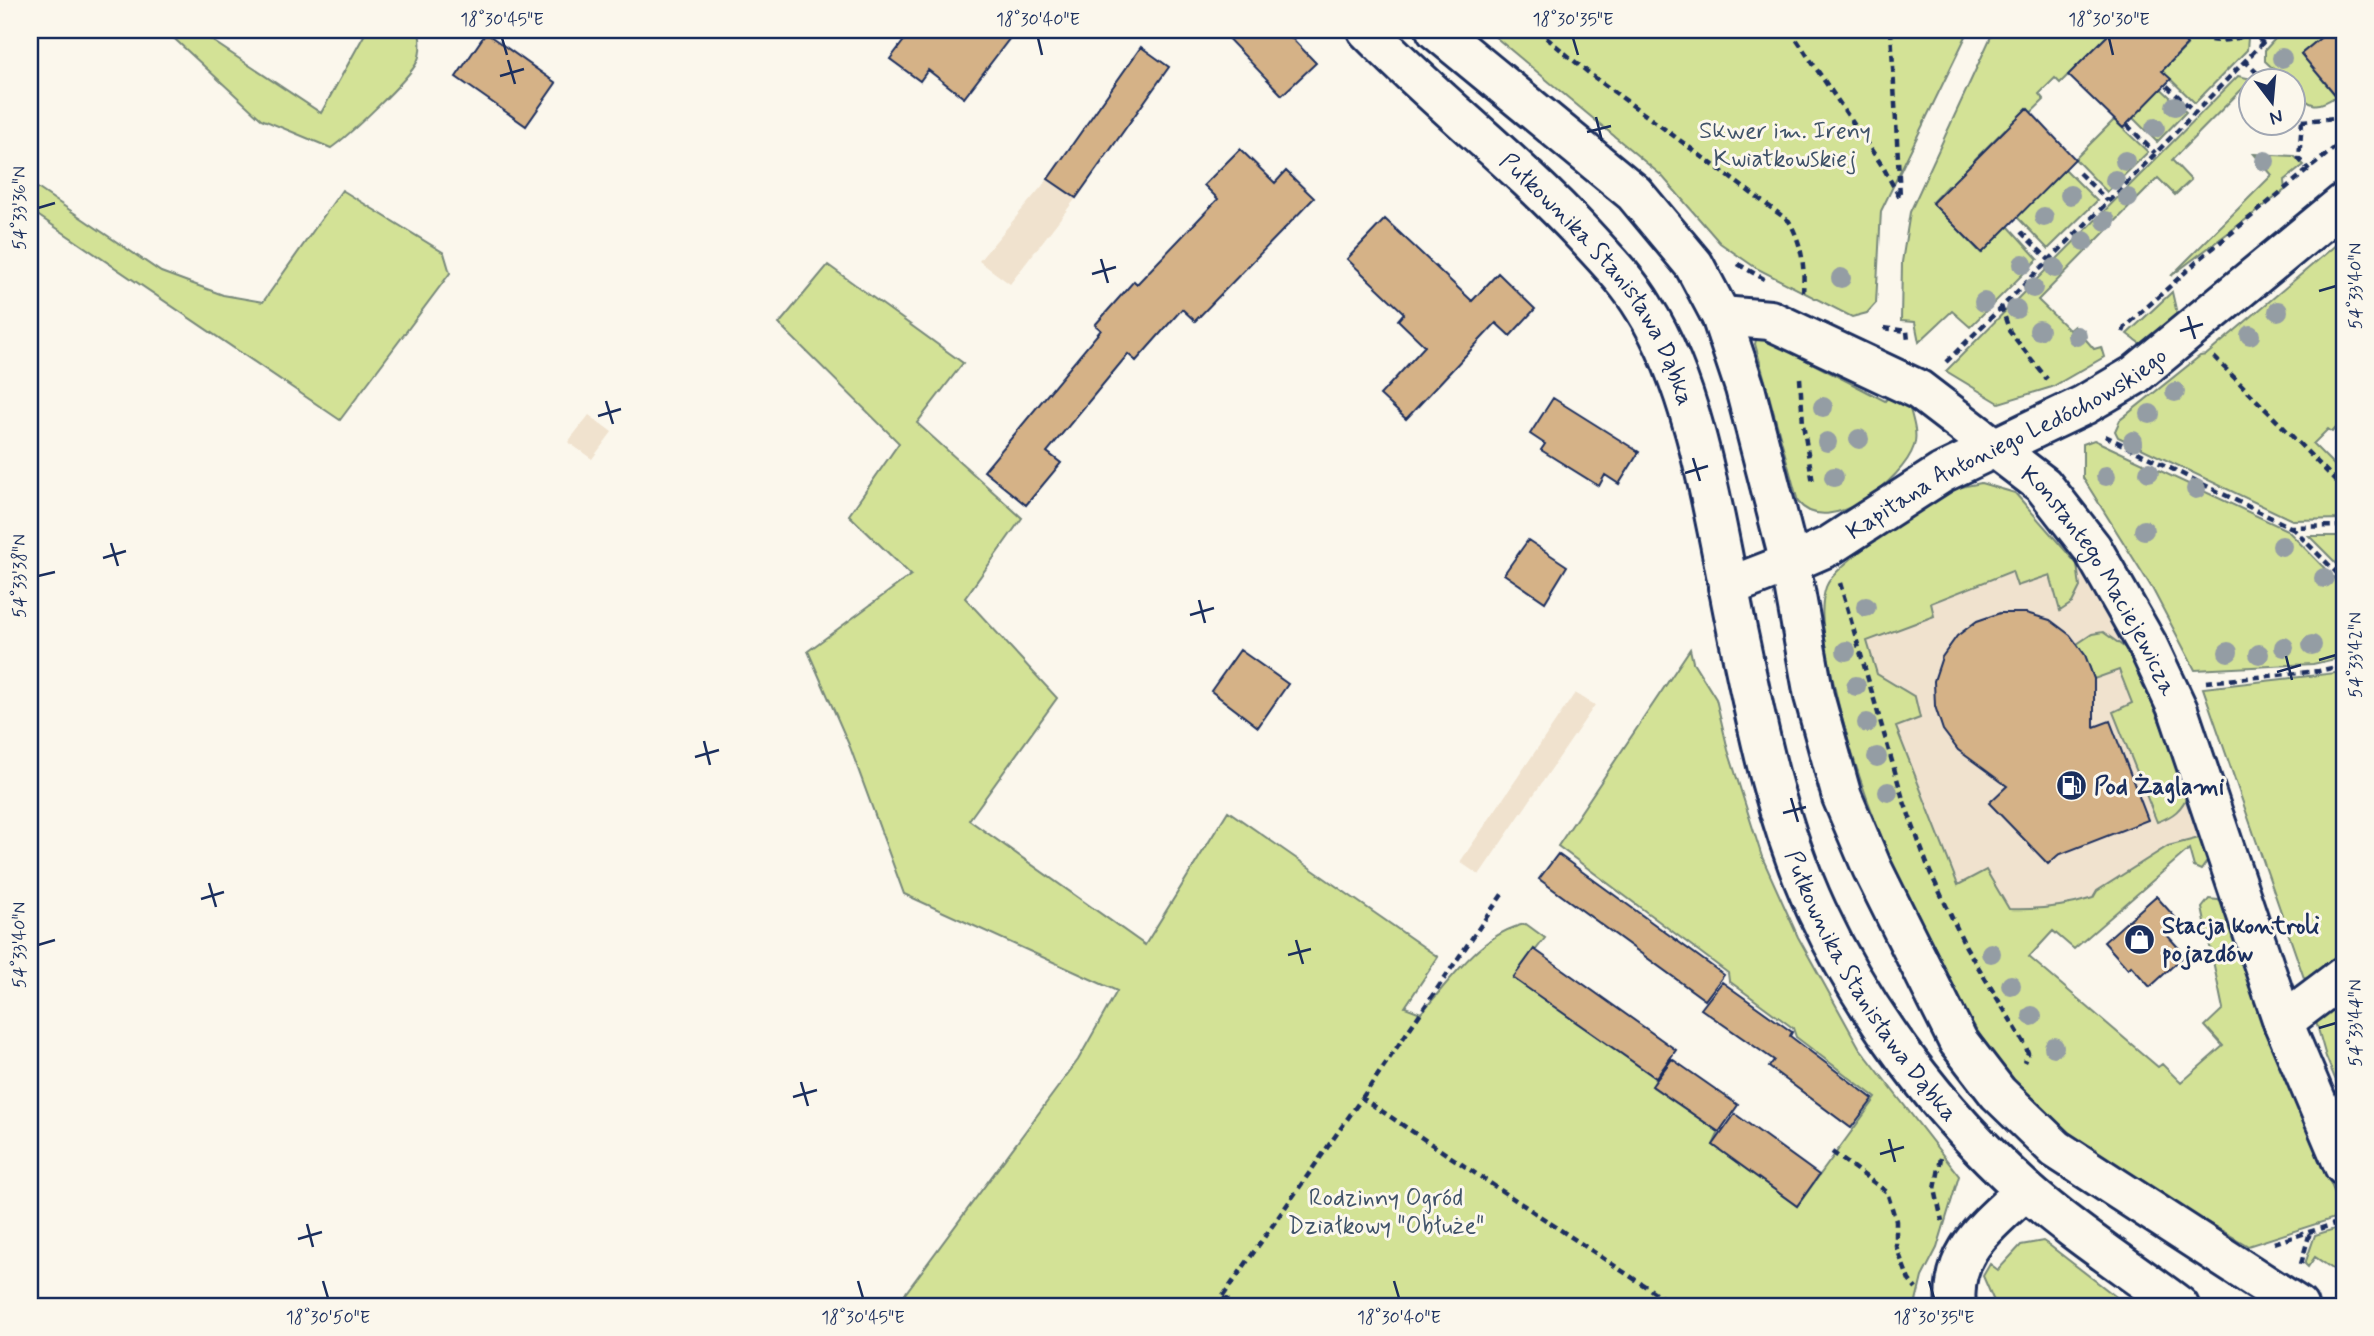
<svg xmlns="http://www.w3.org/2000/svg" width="2374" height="1336" font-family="Mynerve,sans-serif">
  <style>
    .built { fill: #f0e2ce }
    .green { fill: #d3e296; stroke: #77887a; stroke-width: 2 }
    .building { fill: #d5b287; stroke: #1b2f5e; stroke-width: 2 }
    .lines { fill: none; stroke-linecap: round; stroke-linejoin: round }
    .minor-casing { stroke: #1b2f5e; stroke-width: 44 }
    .secondary-casing { stroke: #1b2f5e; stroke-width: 44 }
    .path { stroke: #1b2f5e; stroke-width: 4.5; stroke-dasharray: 7 5; stroke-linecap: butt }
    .minor { stroke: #fbf7ec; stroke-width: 38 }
    .secondary { stroke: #fbf7ec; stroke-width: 38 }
    .tree { fill: #949da4 }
    .ticks { fill: none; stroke: #1b2f5e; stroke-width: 2.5 }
    .labels { text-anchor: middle; stroke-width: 6; stroke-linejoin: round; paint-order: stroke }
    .park-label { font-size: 24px; fill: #405369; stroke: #fbf7ec }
    .street-label { font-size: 24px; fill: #1b2f5e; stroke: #fbf7ec }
    .poi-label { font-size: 24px; font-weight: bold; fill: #1b2f5e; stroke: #fbf7ec; text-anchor: start }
    .neatline { fill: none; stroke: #1b2f5e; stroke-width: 2.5 }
    .ticks-label { font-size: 18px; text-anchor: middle; fill: #1b2f5e }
  </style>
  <rect width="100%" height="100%" fill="#fbf7ec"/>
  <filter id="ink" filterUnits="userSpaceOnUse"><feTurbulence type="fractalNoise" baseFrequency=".0143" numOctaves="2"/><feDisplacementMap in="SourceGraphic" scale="14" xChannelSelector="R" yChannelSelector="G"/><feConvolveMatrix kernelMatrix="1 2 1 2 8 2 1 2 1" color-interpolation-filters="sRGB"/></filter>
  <g filter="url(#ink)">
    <path class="built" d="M1048,179L1076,198L1010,284L979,261Z
      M589,415L612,432L592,459L568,442Z
      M2077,564L2100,593L2147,685L2203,837L2168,846L2097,891L2093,898L2035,910L2009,909L1959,885L1896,726L1903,688L1877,674L1867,641L1934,616L1931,603L2013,571L2050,575L2061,610L2080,587Z
      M1575,693L1595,705L1479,875L1460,862Z"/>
    <path class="green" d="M165,30H196L321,113L367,30H417C422,36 421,54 417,62C410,78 347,137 331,148L261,119Z
      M1487,30H1969L1881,211L1876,303L1867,313L1852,317L1756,268L1720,243L1662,176Z
      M1994,30H2113L2060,83L2055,78L2039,94L2044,100L2010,133L2005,129L1975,159L1980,165L1953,191L1947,186L1932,202L1981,253L2008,226L2038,259L1970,327L1952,311L1919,342L1915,322L1901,321L1902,262L1910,212Z
      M2172,30H2240L2248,38L2247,50L2195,103L2162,71L2187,46Z
      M2283,30H2330L2301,54L2336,96C2316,110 2310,106 2294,90V80H2285L2265,61V50Z
      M2238,76L2252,79L2172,160L2191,180L2175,195L2158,178L2038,300L2069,330L2074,326L2094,349L2101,347L2104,357L2052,387L1999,403L1946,371Z
      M2153,81L2186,112L2157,142L2125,110Z
      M2114,120L2148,152L2107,192L2075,159Z
      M2254,154L2294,156L2304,165L2284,181L2285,190L2171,276L2272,175Z
      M2065,169L2097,201L2048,249L2017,217Z
      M30,183L161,272L223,295L263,302L342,190L444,253L450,273L340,420L30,210Z
      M2344,238V420L2332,432L2328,429L2313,444L2344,475V519L2292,520L2118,437L2115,431L2120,420L2200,356L2206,355Z
      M828,265L963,363L917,423L1022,518L965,598L1057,698L969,820L1145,945L1228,811L1438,957L1405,1007L1421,1013C1450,981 1482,932 1526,924L1545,938L1514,978L1656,1078L1653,1087L1719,1132L1713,1145L1797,1206L1876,1098L1796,1037L1793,1028L1729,981L1728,973L1558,846L1690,649L1693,662L1716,699L1728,750L1762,857L1798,937L1859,1047L1959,1176L1937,1248L1922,1277L1915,1306H896L1078,1060L1117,991L904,894L850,747L808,651L911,575L849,515L899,443L779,324Z
      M2172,292L2178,318L2142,345L2127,334Z
      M1757,336L1792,344V353L1885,401L1890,395L1910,409C1913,420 1918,435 1914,446C1903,480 1828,539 1798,502L1755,344Z
      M2094,440L2287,530L2344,588V657L2313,664L2195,670L2152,588L2083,478V444Z
      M1981,483L2015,493L2077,564L2080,587L2072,603L2060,611L2050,575L2017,586L2012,571L1931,603L1934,616L1867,641L1877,674L1915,697L1920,718L1896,727L1958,885L1986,870L2009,909C2038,910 2065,907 2093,898L2097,891L2168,846L2203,837L2208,860L2201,870L2194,867L2189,849L2074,949L2053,931L2029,957L2158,1067L2162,1064L2181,1083L2223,1046L2205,1026L2223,1009L2202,908L2209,899L2218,900L2224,904L2267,1032L2344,1215L2248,1246C2169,1199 2081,1156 2019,1086C1980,1044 1955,994 1930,943C1886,857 1852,771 1832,676C1827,649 1817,614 1826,587C1834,563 1929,502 1955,489C1963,486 1972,485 1981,483Z
      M2309,536H2344V571Z
      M2103,632L2131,652L2189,793C2181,810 2174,816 2157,822L2113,712L2132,703L2119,670L2094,679L2085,655L2077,644L2092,634Z
      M2344,672V890L2338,895L2344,903V965L2314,981L2304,978L2203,688Z
      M2344,987V1100L2326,1057L2313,1011Z
      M2344,1226V1291L2336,1286L2343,1276L2315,1257L2308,1267L2305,1264L2315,1235Z
      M2043,1241L2049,1245L2128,1306H1996L1983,1276L1990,1264L1998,1270L2021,1245Z"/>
    <path class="building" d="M912,30H1016L964,98L928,70L920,81L890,59Z
      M1220,30H1284L1316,63L1282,95Z
      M2113,30H2172L2187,45L2162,71L2171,79L2123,128L2068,75Z
      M2330,30H2344V105L2301,54Z
      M486,33L556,83L526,126L456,77Z
      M1141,47L1169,67L1076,198L1048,179Z
      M2027,108L2075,159L1982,253L1932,203Z
      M1240,149L1275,183L1286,171L1314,198L1195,321L1182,309L1136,361L1128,354L1047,452L1061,463L1026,505L984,471L1101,330L1095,325L1134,281L1137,284L1218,199L1204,185Z
      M1385,219L1472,301L1498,273L1535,309L1510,336L1496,323L1406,419L1380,395L1425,346L1398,320L1404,313L1347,259Z
      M1553,398L1639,452L1619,484L1605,475L1599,486L1541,450L1545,444L1530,434Z
      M1528,540L1567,566L1545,602L1504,574Z
      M2000,613H2026L2050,620L2070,635L2085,655L2094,679V727L2110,721L2148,820L2058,855L2048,864L1989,803L2007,786L1958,750L1943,730L1935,706L1934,681L1942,657L1957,636L1977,621Z
      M1240,650L1288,684L1258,727L1211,691Z
      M1558,854L1724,975L1705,1000L1539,879Z
      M2156,896L2180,923L2167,935L2185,955L2150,987L2131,966L2128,969L2104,942Z
      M1534,949L1676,1050L1656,1078L1513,978Z
      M1722,982L1792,1032L1790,1036L1873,1099L1851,1128L1769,1067L1774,1060L1701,1009Z
      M1672,1059L1738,1105L1719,1132L1652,1086Z
      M1735,1114L1819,1175L1797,1206L1713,1145Z"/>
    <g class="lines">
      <defs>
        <g id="minor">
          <path id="s1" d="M1721,316L1770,320L1919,390L2043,485L2092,548L2148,646L2178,710L2283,1022L2344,1166"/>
          <path id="s2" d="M1790,563L1829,546L1942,473L2084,405L2135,375L2344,203"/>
          <path d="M2283,1022L2344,976"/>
          <path d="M1956,1306C1950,1250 1989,1226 2025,1190"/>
        </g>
        <g id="secondary">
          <path id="s3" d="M1367,30C1436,101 1516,162 1584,235C1605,258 1628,281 1644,308C1700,396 1717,537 1739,639C1758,731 1777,825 1817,911C1865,1014 1939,1112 2022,1187C2071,1231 2127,1267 2179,1306"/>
          <path d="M1436,30L1634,193L1694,265L1721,316L1745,388L1790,563L1814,696L1842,797L1872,868L1958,1041L1998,1093L2056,1149L2298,1306"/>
          <path d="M1728,587L1790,563"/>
        </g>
      </defs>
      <use href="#minor" class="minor-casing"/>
      <use href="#secondary" class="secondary-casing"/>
      <path class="path" d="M1537,30L1590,74L1789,221C1802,244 1805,266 1803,292
        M1790,30L1883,167L1901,200
        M1891,30L1900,196
        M2189,30C2208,46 2231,42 2252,32
        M2250,30L2263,43
        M2244,60L2264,80
        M2167,86L2195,112
        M2294,111L2302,121L2336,118L2344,111
        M2302,121L2299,159L2309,170
        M2127,125L2155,153
        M2079,173L2108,201
        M2021,232L2049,260
        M1738,264L1764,279
        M2001,306L2010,332L2047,379
        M1884,328L1907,331L1908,341
        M2123,332L2125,327L2201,258L2344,140
        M2214,357L2344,489
        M1946,362L2119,191L2275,30
        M1800,378L1803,424L1813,483
        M2105,436L2290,527L2344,526
        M2291,527L2344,580
        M1840,583L1903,799L1930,872L1966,947L2025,1044L2028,1053L2024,1062
        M2206,682L2319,671L2344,665
        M1362,1098L1503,893
        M1832,1152L1887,1192L1896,1221V1246L1909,1280L1916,1289
        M1941,1158L1935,1189L1942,1221
        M2274,1243L2344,1221
        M2301,1264L2310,1232
        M1223,1297L1237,1306
        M1216,1306L1362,1098L1675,1306"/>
      <use href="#minor" class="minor"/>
      <use href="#secondary" class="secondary"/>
    </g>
    <g class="tree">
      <circle cx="2282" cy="58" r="10"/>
      <circle cx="2175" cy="106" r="10"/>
      <circle cx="2155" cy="128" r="10"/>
      <circle cx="2125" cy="161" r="10"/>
      <circle cx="2265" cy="161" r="10"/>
      <circle cx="2115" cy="180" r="10"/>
      <circle cx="2070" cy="195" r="10"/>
      <circle cx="2128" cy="198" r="10"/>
      <circle cx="2044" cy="217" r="10"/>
      <circle cx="2106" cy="221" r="10"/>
      <circle cx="2084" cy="241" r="10"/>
      <circle cx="2023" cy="264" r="10"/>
      <circle cx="2055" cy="268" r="10"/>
      <circle cx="1841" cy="278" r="10"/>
      <circle cx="2033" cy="288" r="10"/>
      <circle cx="1984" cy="302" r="10"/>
      <circle cx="2016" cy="309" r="10"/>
      <circle cx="2278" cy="311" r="10"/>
      <circle cx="2039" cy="330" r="10"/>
      <circle cx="2250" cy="335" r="10"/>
      <circle cx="2077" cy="336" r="10"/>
      <circle cx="2175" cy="392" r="10"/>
      <circle cx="1823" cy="407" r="10"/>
      <circle cx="2150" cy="414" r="10"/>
      <circle cx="1859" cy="439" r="10"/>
      <circle cx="2133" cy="441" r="10"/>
      <circle cx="1827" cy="442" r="10"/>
      <circle cx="2149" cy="472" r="10"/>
      <circle cx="2106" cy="476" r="10"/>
      <circle cx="1834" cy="477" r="10"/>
      <circle cx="2196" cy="489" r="10"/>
      <circle cx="2144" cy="530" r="10"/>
      <circle cx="2282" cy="546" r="10"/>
      <circle cx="2324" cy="578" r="10"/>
      <circle cx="1866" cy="607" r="10"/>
      <circle cx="2312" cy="645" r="10"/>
      <circle cx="2284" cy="647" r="10"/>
      <circle cx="1846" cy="651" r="10"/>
      <circle cx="2228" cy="652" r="10"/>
      <circle cx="2259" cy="654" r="10"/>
      <circle cx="1856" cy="686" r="10"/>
      <circle cx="1867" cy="723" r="10"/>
      <circle cx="1877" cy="757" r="10"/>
      <circle cx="1888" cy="792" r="10"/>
      <circle cx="1991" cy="953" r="10"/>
      <circle cx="2011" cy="985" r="10"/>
      <circle cx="2032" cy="1016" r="10"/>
      <circle cx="2054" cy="1047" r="10"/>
    </g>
  </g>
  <path class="ticks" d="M502,38L507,55M1038,38L1042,55M1573,38L1578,55M2109,38L2113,55M508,60L515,84M500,76L524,69M1596,117L1602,141M1587,132L1611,126M38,208L55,203M1101,259L1108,283M1092,274L1116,267M2319,291L2336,286M2188,316L2195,339M2180,331L2203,324M606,401L613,424M598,416L621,409M1693,458L1700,481M1685,473L1708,466M111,543L118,566M103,558L126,551M38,576L55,572M1199,600L1205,623M1190,615L1214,608M2286,656L2292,680M2319,660L2336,655M2277,672L2301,665M704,741L710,765M695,757L719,750M1791,798L1798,822M1783,813L1806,807M209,883L216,907M201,899L224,892M1296,940L1303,964M38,945L55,940M1288,955L1311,949M2319,1028L2336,1023M801,1082L808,1106M793,1097L817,1090M1889,1139L1895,1162M1880,1154L1904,1147M307,1224L313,1247M298,1239L322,1232M323,1281L328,1298M858,1281L863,1298M1394,1281L1399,1298M1929,1281L1934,1298"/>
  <defs>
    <symbol id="fuel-disc" viewBox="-11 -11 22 22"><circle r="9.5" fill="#1b2f5e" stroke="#fbf7ec"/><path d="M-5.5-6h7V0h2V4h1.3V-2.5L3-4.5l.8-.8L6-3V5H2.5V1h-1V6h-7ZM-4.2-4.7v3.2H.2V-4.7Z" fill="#fff"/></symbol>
    <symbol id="shop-disc" viewBox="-11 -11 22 22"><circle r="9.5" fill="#1b2f5e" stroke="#fbf7ec"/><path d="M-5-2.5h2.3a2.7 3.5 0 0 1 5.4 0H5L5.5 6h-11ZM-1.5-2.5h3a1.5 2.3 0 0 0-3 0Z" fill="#fff"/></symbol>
  </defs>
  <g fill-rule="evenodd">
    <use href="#fuel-disc" x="2054" y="768" width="35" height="35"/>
    <use href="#shop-disc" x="2122" y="922" width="35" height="35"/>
  </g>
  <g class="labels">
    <g class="park-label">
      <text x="1785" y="138">Skwer im. Ireny<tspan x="1785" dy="28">Kwiatkowskiej</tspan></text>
      <text x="1386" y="1205">Rodzinny Ogród<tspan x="1386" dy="28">Działkowy "Obłuże"</tspan></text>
    </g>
    <g class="street-label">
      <text dy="8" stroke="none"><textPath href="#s3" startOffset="343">Pułkownika Stanisława Dąbka</textPath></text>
      <text dy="8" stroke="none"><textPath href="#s2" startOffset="248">Kapitana Antoniego Ledóchowskiego</textPath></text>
      <text dy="8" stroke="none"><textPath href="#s1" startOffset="481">Konstantego Maciejewicza</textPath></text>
      <text dy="8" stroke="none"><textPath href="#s3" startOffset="1115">Pułkownika Stanisława Dąbka</textPath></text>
    </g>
    <g class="poi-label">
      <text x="2094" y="794">Pod Żaglami</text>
      <text x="2162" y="933">Stacja kontroli<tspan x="2162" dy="28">pojazdów</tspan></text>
    </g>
  </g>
  <rect width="2374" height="1336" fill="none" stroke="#fbf7ec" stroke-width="77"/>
  <g transform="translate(2272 102) rotate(164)"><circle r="33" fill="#fbf7ec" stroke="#a1a7b3" stroke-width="2"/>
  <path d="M0-5L12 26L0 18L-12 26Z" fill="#1b2f5e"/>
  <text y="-10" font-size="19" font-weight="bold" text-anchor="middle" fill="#1b2f5e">N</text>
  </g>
  <rect x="38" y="38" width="2298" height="1260" class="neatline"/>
  <g class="ticks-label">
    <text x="502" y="25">18°30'45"E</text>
    <text x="1038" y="25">18°30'40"E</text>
    <text x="1573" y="25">18°30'35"E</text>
    <text x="2109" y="25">18°30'30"E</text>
    <text transform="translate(19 208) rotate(-90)" y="6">54°33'36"N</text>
    <text transform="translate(2355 286) rotate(-90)" y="6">54°33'40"N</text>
    <text transform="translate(19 576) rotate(-90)" y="6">54°33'38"N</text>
    <text transform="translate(2355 655) rotate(-90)" y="6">54°33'42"N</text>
    <text transform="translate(19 945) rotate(-90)" y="6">54°33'40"N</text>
    <text transform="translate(2355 1023) rotate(-90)" y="6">54°33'44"N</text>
    <text x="328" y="1323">18°30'50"E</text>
    <text x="863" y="1323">18°30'45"E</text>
    <text x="1399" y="1323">18°30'40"E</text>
    <text x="1934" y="1323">18°30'35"E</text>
  </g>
</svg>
